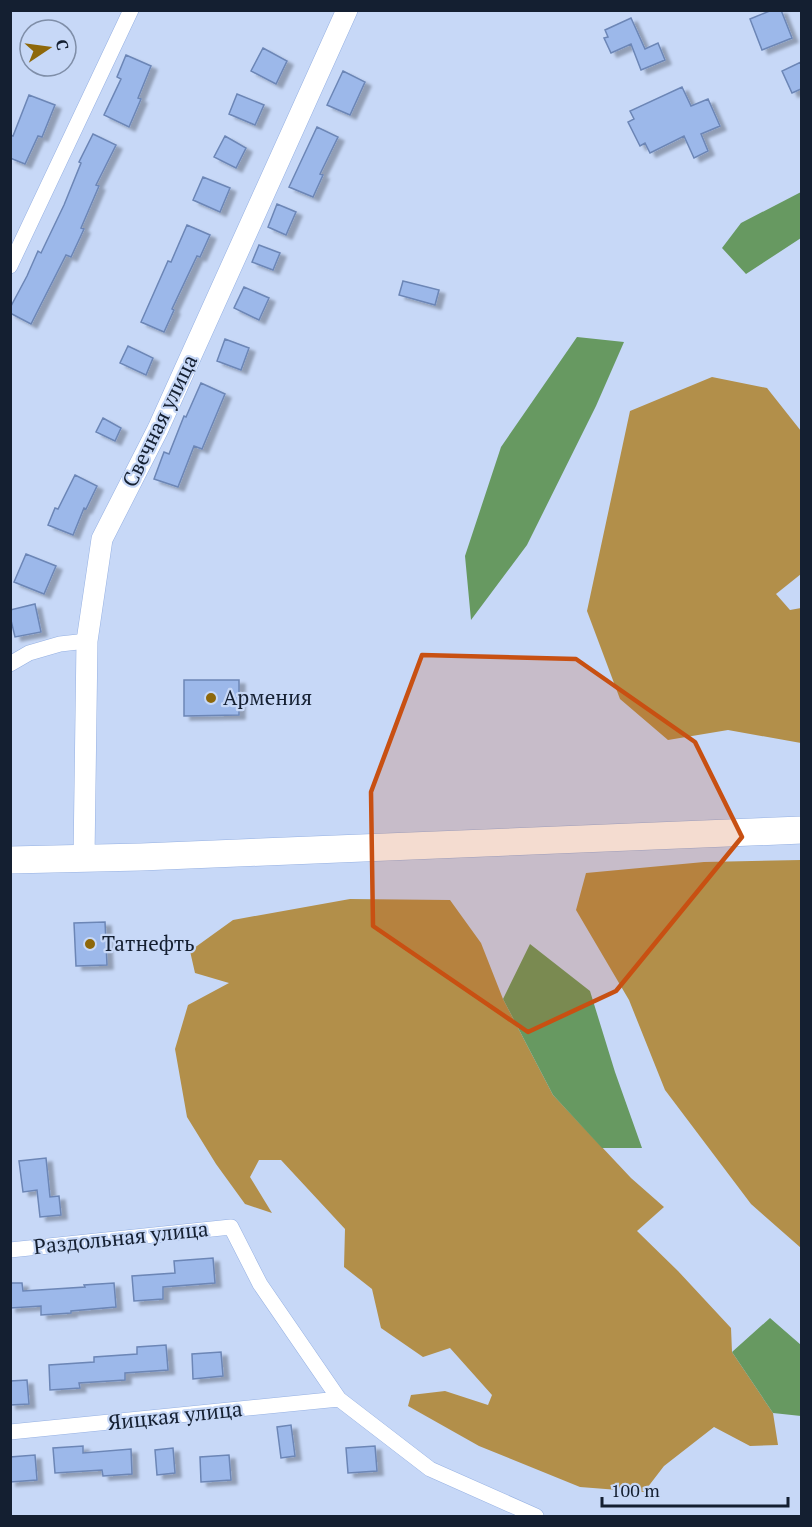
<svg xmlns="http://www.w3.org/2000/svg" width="812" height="1527" font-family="'PT Serif',serif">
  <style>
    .forest { fill: #b28f4a }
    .water { fill: #679961 }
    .building { fill: #9cb8ea; stroke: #6c86b6; stroke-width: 1.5; filter: url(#shadow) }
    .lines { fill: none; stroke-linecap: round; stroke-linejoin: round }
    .street-casing { stroke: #95b0e2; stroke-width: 16 }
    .secondary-casing { stroke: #95b0e2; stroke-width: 22 }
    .highway-casing { stroke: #95b0e2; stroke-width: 28 }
    .street { stroke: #fff; stroke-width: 15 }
    .secondary { stroke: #fff; stroke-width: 21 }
    .highway { stroke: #fff; stroke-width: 27 }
    .marked { fill: #c85012; fill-opacity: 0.2; stroke: #c85012; stroke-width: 4.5; stroke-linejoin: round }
    .poi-dot { fill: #8e680b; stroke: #c7d8f7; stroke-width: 2 }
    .labels { text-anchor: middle; stroke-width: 4.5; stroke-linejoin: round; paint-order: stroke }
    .street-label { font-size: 21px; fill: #141f31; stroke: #c7d8f7 }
    .poi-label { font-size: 21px; fill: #141f31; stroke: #c7d8f7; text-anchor: start }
  </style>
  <defs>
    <filter id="shadow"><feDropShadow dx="6" dy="4" stdDeviation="1.5" flood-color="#0004"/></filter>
  </defs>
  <rect width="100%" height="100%" fill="#c7d8f7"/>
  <path class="forest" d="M712,377L767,388L801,431V574L776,594L790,610L801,608V743L728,730L668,740L620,699L587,611L630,411Z
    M801,860H802L801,1248L751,1204L665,1090L629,1000L576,910L586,873L704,862Z
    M350,899L450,900L481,943L503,999L553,1095L631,1178L664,1207L637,1231L678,1271L731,1328L732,1352L773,1413L778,1445L750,1446L714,1427L664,1466L644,1492L580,1487L479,1446L408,1406L411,1395L445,1391L488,1405L492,1395L450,1348L423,1357L381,1328L372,1289L344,1267L345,1229L281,1160H259L250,1177L272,1213L245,1204L216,1164L187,1117L175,1049L188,1005L229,983L195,973L190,951L233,920Z"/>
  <path class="water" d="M801,192V238L746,274L722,248L741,223Z
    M577,337L624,342L596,406L527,545L471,620L465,556L501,447Z
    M530,944L590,991L615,1072L642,1148H602L553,1095L503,999Z
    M770,1318L801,1345V1416L773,1413L732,1352Z"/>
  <path class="building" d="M772,10H781L792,38L762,50L750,19Z
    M631,18L645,49L658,43L665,60L641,70L631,44L611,53L604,38L608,37L605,30Z
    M263,48L287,61L276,84L251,71Z
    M126,55L151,66L138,98L141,99L129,127L104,115L121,79L117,77Z
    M801,62V89L792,93L782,71Z
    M343,71L365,82L350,115L327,105Z
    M682,87L691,106L708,99L720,126L701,134L708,151L694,158L684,136L650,153L645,143L640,146L628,122L634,119L630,111Z
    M237,94L264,105L255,125L229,114Z
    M29,95L55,105L42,137L38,136L25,164L10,158V135L13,136Z
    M317,127L338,137L320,174L323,175L313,197L289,187Z
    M93,134L116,145L96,185L99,186L81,228L84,229L71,257L66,255L31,324L10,313V308L27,276L38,251L41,253L64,205L81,163L79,162Z
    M225,136L246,148L236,168L214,157Z
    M203,177L230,188L220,212L193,200Z
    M277,204L296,212L286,235L268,227Z
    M187,225L210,235L200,257L197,256L172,309L174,310L164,332L141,322L168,261L171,262Z
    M259,245L280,253L273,270L252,262Z
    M403,281L439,290L435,305L399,295Z
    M244,287L269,298L259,320L234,308Z
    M225,339L249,348L241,370L217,361Z
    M128,346L153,358L146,375L120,363Z
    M201,383L225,394L202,449L194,446L178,487L154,479L164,452L169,454L184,416L186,417Z
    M103,418L121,428L115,441L96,432Z
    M75,475L97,486L86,509L84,508L73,535L48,525L55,508L58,509Z
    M26,554L56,566L44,594L14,582Z
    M35,604L41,632L15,637L10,616V610Z
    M184,680H239V715L184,716Z
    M105,922L107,965L76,966L74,923Z
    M46,1158L50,1197L59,1196L61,1215L40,1217L37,1190L23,1192L19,1161Z
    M213,1258L215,1283L163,1287V1299L134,1301L132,1276L175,1273L174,1261Z
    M10,1283H22L23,1291L85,1287L84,1285L114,1283L116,1307L71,1311V1313L41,1315V1306L10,1308Z
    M166,1345L168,1370L125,1373V1380L79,1383L80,1388L50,1390L49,1365L94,1362V1357L137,1354V1347Z
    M221,1352L223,1376L193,1379L192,1354Z
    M27,1380L29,1404L10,1405V1381Z
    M291,1425L295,1456L281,1458L277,1427Z
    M83,1446V1453L131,1449L132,1474L103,1476L102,1470L55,1473L53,1448Z
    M375,1446L377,1471L348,1473L346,1448Z
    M173,1448L175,1473L157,1475L155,1450Z
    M35,1455L37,1480L10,1482V1457Z
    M229,1455L231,1480L201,1482L200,1457Z"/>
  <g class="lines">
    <defs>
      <path id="street" d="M10,266L131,10
        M10,664L29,653L60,644L87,641
        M10,1250L231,1227L260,1284L339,1399L430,1469L536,1516
        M10,1432L339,1399"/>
      <path id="secondary" d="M84,858L87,641L102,539L158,429L347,10"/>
      <path id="highway" d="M10,860L141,857L802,830"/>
    </defs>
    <use href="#street" class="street-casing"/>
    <use href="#secondary" class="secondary-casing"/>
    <use href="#highway" class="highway-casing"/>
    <use href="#street" class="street"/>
    <use href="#secondary" class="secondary"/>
    <use href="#highway" class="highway"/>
  </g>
  <path class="marked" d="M422,655L576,659L695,742L742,837L616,991L528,1032L373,926L371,792Z"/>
  <g class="poi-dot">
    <circle cx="211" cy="698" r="6"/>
    <circle cx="90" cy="944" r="6"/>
  </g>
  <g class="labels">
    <g class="street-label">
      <text transform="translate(160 421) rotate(-64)" y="7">Свечная улица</text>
      <text transform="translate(121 1238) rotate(-6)" y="7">Раздольная улица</text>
      <text transform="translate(175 1416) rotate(-6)" y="7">Яицкая улица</text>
    </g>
    <g class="poi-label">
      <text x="223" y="705">Армения</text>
      <text x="102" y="951">Татнефть</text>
    </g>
  </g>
  <rect width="812" height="1527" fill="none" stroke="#141f31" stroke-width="24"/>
  <g transform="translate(48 48) rotate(77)"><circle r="28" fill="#c7d8f7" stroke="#7f8ea8" stroke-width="1.5"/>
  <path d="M0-4.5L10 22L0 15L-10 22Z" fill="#8e680b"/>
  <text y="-9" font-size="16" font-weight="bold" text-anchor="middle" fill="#141f31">С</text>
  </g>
  <path d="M602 1497v9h186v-9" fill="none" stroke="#141f31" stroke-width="3"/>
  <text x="611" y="1497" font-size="18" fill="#141f31" stroke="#c7d8f7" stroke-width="4.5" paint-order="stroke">100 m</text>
</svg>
